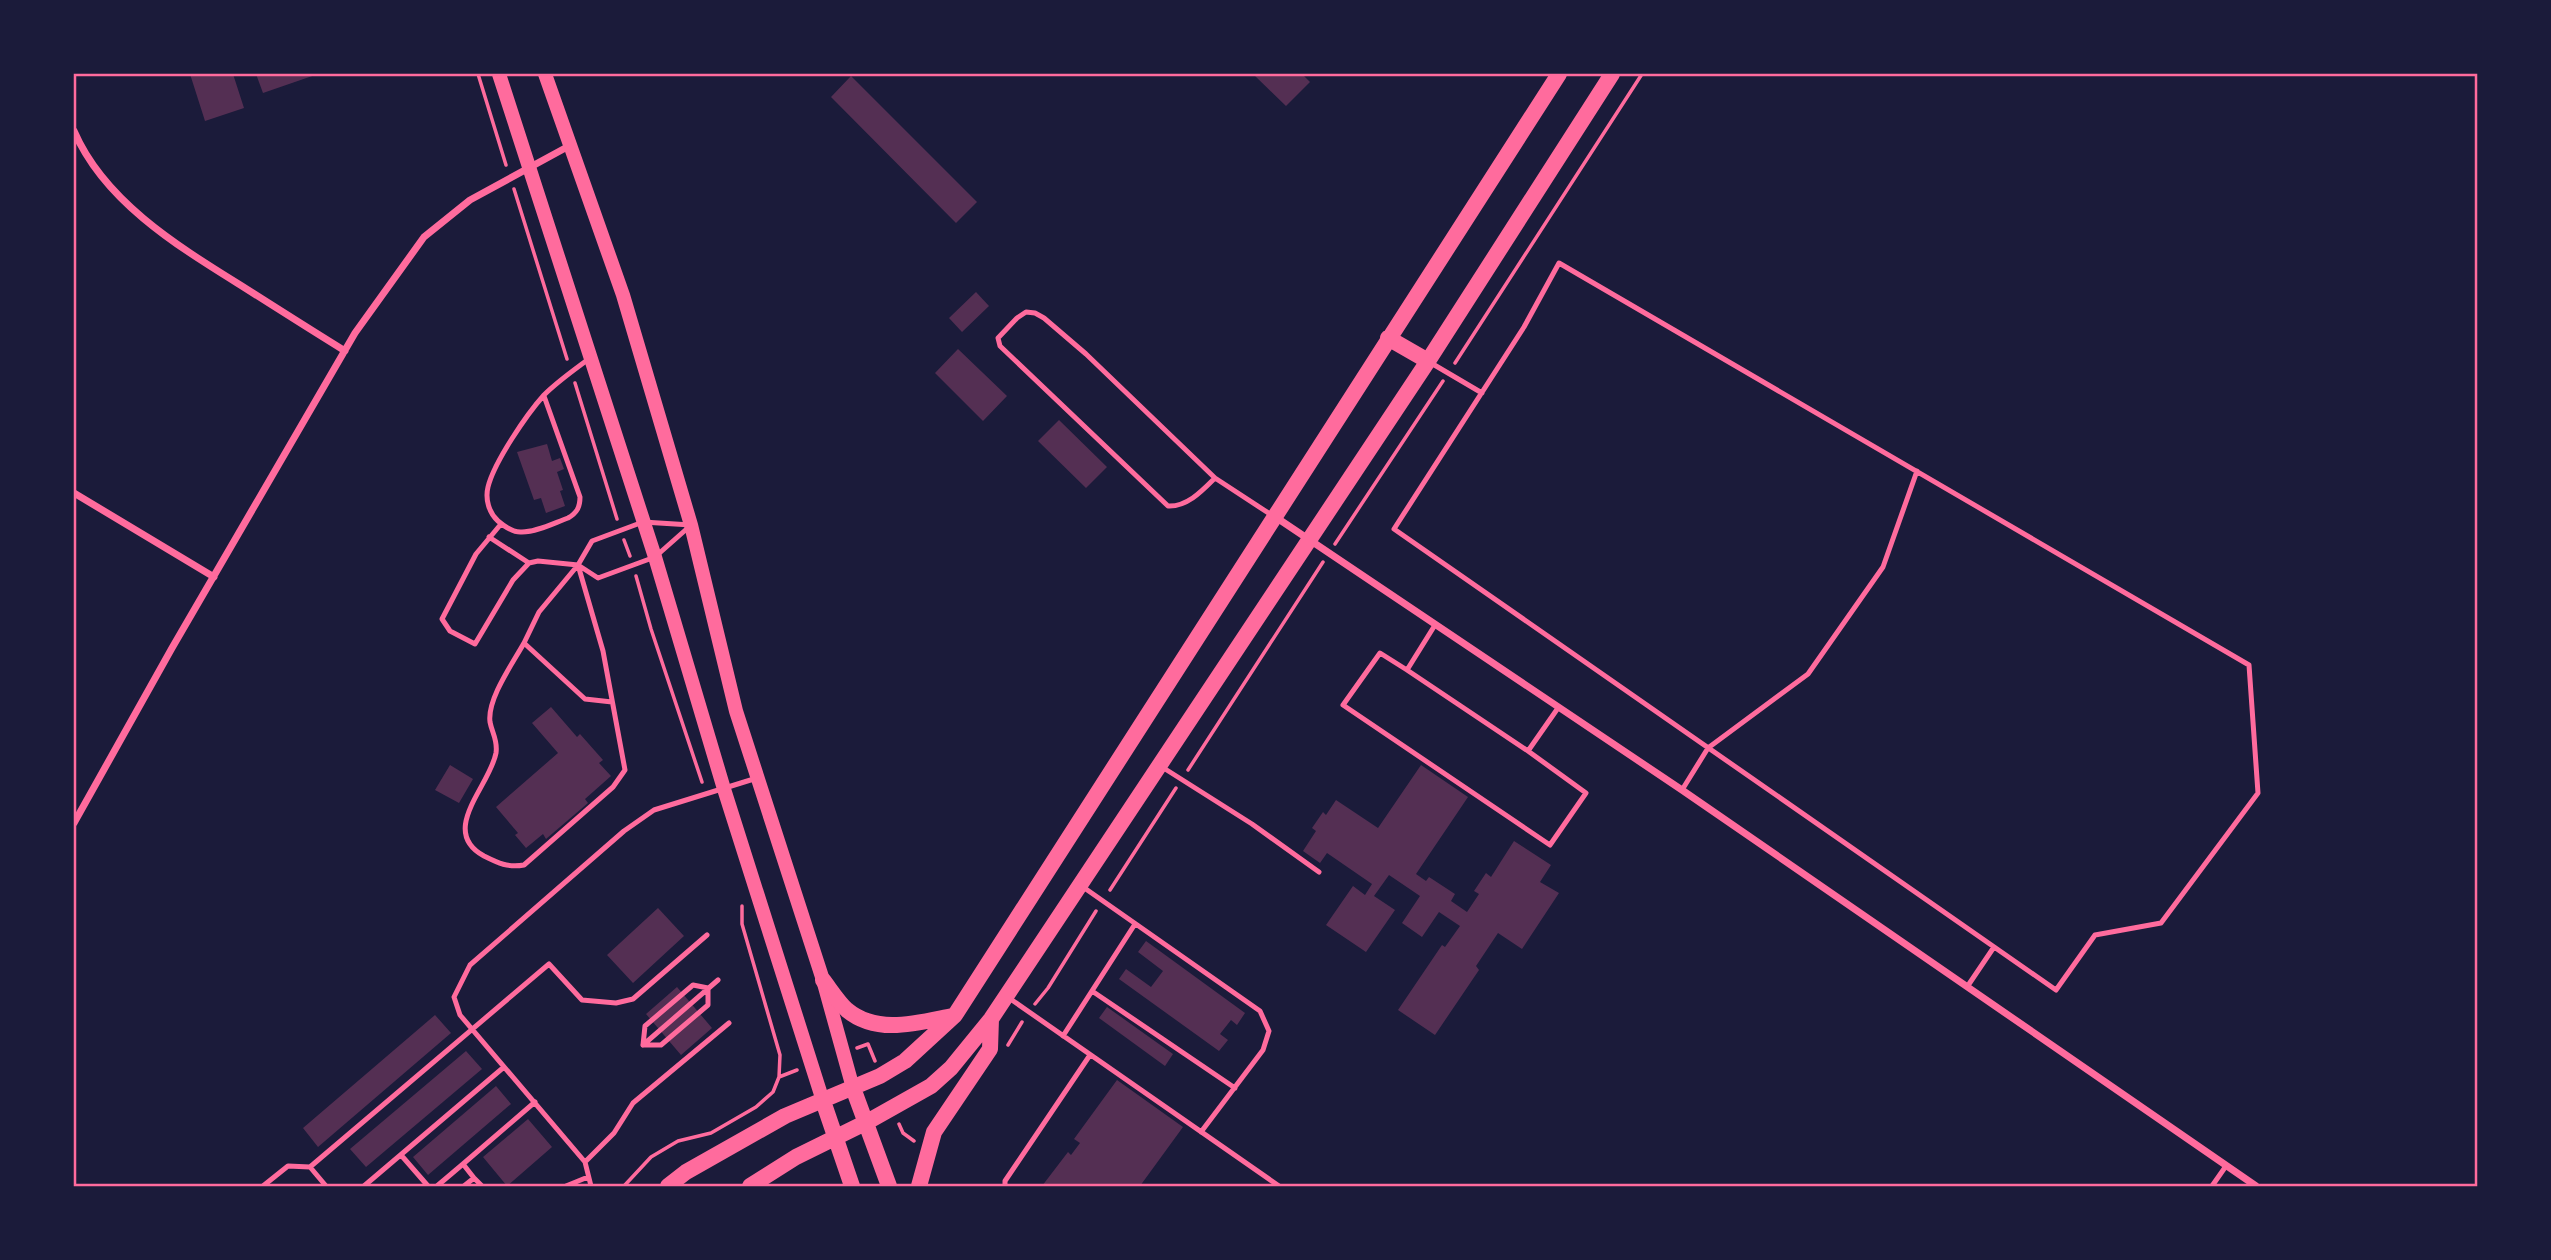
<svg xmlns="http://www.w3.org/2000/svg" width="2551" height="1260" font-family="Karla,sans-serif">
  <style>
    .building { fill: #542f53 }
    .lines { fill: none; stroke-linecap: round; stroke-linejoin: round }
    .path { stroke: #ff6b9d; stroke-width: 3.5 }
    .service { stroke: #ff6b9d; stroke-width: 5 }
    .minor { stroke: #ff6b9d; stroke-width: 7 }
    .secondary { stroke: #ff6b9d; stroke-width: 14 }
    .primary { stroke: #ff6b9d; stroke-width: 16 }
    .neatline { fill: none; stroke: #ff6b9d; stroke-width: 2.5 }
  </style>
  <rect width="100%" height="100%" fill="#1b1b3a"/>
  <path class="building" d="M190,74H233L244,108L205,121Z
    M256,74H318L263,93Z
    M1253,74H1302L1310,82L1286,106Z
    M851,76L977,202L956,223L831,97Z
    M976,292L989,306L962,332L949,318Z
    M958,349L1007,396L983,421L935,373Z
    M1059,420L1107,467L1086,488L1038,441Z
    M547,444L552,461L560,458L564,469L557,472L563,490L560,491L565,506L546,513L541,498L534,500L517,452Z
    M551,707L577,737L580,734L603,760L599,763L611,776L585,799L588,803L546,839L543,834L526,848L515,835L518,833L496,807L558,753L532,723Z
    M450,765L473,779L459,803L435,790Z
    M1421,765L1468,797L1416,874L1426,881L1429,877L1455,894L1451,901L1467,912L1479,894L1474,891L1486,873L1491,877L1514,841L1551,865L1540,882L1559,893L1522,949L1498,933L1476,966L1479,970L1435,1035L1398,1010L1442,945L1445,947L1460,926L1439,912L1422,937L1402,923L1420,896L1389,875L1374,896L1395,910L1366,952L1326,925L1353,886L1365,895L1372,884L1327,853L1320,863L1303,851L1316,831L1312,828L1323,812L1326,815L1336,800L1378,828Z
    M658,908L684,936L633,983L607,955Z
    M1146,941L1245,1013L1237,1025L1231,1020L1220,1034L1228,1040L1219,1051L1119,979L1126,969L1151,987L1163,971L1138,952Z
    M677,987L712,1028L681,1055L646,1014Z
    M1107,1007L1173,1054L1165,1066L1099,1018Z
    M435,1015L451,1033L318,1147L303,1128Z
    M466,1051L482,1069L366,1167L350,1149Z
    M1117,1080L1183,1127L1140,1186H1042L1068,1152L1071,1155L1080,1143L1074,1139Z
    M496,1086L511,1104L428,1175L413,1157Z
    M528,1119L552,1147L507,1186L483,1157Z"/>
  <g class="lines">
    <path class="path" d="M478,74L506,165
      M514,189L567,359
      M1455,363L1642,74
      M575,383L617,519
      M624,540L630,556
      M1335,544L1443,381
      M636,576L651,629L702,782
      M1188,770L1323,562
      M1110,890L1176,788
      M1035,1004L1048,988L1096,911
      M1008,1045L1022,1022
      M857,1048L868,1044L875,1061
      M779,1077L797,1070
      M899,1124L903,1133L914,1141
      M624,1186L651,1157L678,1141L711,1133L756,1107L773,1092L779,1077L780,1055L742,924V906"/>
    <path class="service" d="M1559,263L2249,665L2258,793L2161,923L2095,935L2056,990L1394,529L1524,327Z
      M1431,363L1482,393
      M544,396L580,497C580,507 577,513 568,518C554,523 537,532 522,532C513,533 505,527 498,521C489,513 485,499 488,487C494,462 527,414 544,395C558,381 574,370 590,358
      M1215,478C1202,491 1187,507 1168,506L1000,346L998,338L1017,318L1026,312L1035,313L1044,318L1086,354L1215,478L1273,516
      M501,524L476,554L442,619L450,631L475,644L513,580L529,563L538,561L578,565L598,578L655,557L690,526
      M489,537L529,563
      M1435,625L1407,670L1380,653L1343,705L1550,845L1586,793L1528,751L1558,708
      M524,643C513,663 487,699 490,722C492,733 498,740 496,753C490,786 438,831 484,856C498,863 508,868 524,865L613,787L625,770L603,651L578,565
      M1407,670L1528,751
      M612,702L585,699L524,643L539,612L578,565L592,541L643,522L691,525
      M1162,767L1252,824L1319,872
      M1682,790L1708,748L1808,674L1883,567L1917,471
      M1083,887L1260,1011L1269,1031L1263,1050L1201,1132
      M693,985L708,988V1005L661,1045H643L645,1026Z
      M1967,987L1994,947
      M1092,991L1235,1088
      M1009,998L1279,1186
      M1063,1036L1135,924
      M643,1045L718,980
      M401,1155L428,1186
      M585,1162L614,1133L633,1103L729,1023
      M310,1167L326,1186
      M474,1178L463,1164L535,1102
      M263,1186L288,1166L310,1167L549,964L582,1000L616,1003L633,999L707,935
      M364,1186L504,1067
      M437,1186L463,1164
      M464,1186L474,1178L482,1186
      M566,1186L588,1177
      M591,1186L585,1162L460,1015L454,997L470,965L624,831L654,810L757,778
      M1005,1186V1181L1090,1055
      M2212,1186L2226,1166"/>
    <path class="minor" d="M74,131C105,203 181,248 245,288C278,309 311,330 345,351
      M74,493L214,577
      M1274,516L1682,790L2256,1186
      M74,823L172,648L355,333L424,237L470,200L569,146"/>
    <path class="secondary" d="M499,74L655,557L724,789L823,1101
      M545,74L623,295L691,525L736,711L823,980L853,1088"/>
    <path class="primary" d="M1388,338L1428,361
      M823,980C830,989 838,1002 847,1010C877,1035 917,1023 952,1016
      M853,1088L889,1186
      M823,1101L852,1186
      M668,1186L686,1172L785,1116L880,1076L905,1061L955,1015L1559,74
      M750,1186L796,1157L867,1122L931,1086L951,1068L991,1019L1428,361L1612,74
      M919,1186L934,1132L990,1049L991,1019"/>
  </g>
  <rect width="2551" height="1260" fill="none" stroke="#1b1b3a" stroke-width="150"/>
  <rect x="75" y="75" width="2401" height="1110" class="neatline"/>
</svg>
